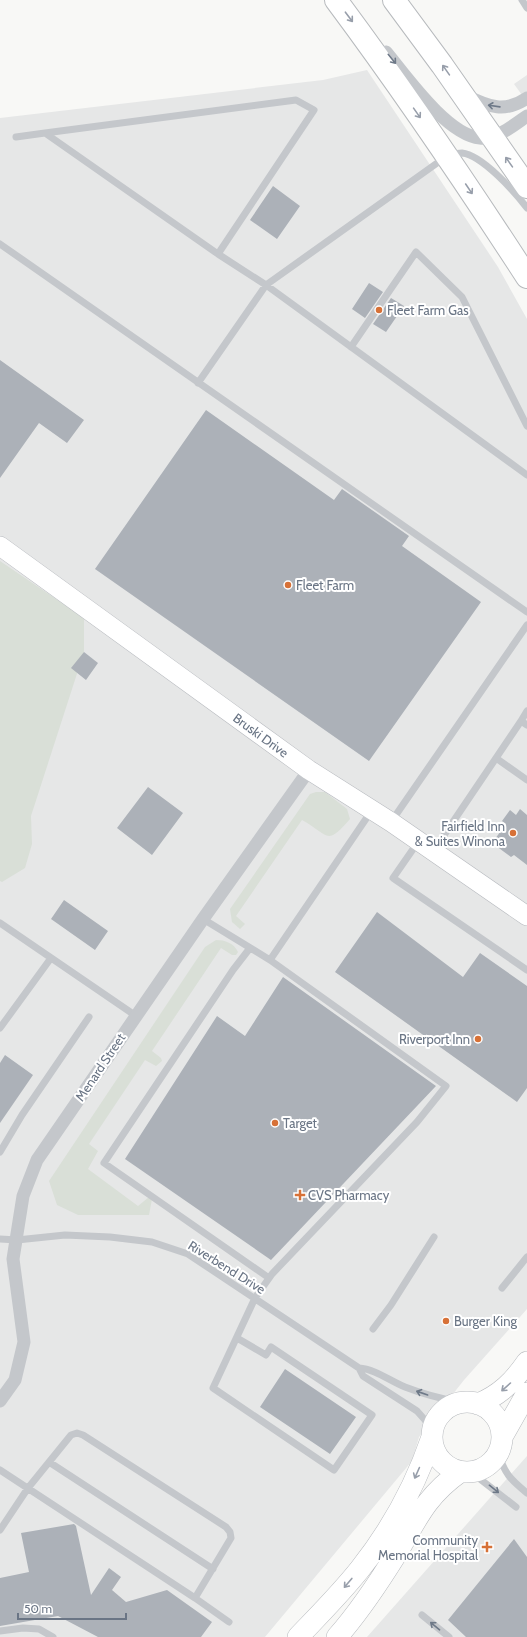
<svg xmlns="http://www.w3.org/2000/svg" width="527" height="1637" font-family="Cabin,sans-serif">
  <style>
    .built { fill: #e6e7e7 }
    .green { fill: #d9dfd7 }
    .building { fill: #acb1b8 }
    .lines { fill: none; stroke-linecap: round; stroke-linejoin: round }
    .secondary-casing { stroke: #b7babf; stroke-width: 20 }
    .primary-casing { stroke: #b6b9bd; stroke-width: 22 }
    .highway-casing { stroke: #b7babd; stroke-width: 24 }
    .lane { stroke: #c4c7cb; stroke-width: 7 }
    .street { stroke: #c4c7cb; stroke-width: 13 }
    .secondary { stroke: #fff; stroke-width: 19 }
    .primary { stroke: #fff; stroke-width: 21 }
    .highway { stroke: #fff; stroke-width: 22 }
    .oneway { stroke: #979eaa }
    .oneway2 { stroke: #6e7988 }
    .poi-dot { fill: #d77137; stroke: #fff; stroke-width: 1.5 }
    .labels { text-anchor: middle; stroke-width: 4; stroke-linejoin: round; paint-order: stroke }
    .poi-label { font-size: 13px; fill: #6a7585; stroke: #fff; text-anchor: start }
    .street-label { font-size: 13px; fill: #6a7585; stroke: #fff }
  </style>
  <rect width="100%" height="100%" fill="#f8f8f6"/>
  <path class="built" d="M367,70L498,267L527,319V1309L464,1380L419,1437L412,1461L265,1637H0V118L323,80Z
    M527,75V102L514,84Z
    M527,1456V1637H367Z"/>
  <path class="green" d="M0,561L84,618V652L31,816L32,844L25,868L2,882L0,881Z
    M316,792H325L347,809L350,819C326,847 329,835 302,820L236,916L245,924L240,929L232,922L230,909L310,794Z
    M216,940C225,940 234,943 238,952L236,955H232L221,948L152,1051L161,1058L162,1061L156,1066L145,1060L89,1144L98,1151L88,1169L138,1206L149,1197L152,1199L149,1215H78L57,1205L49,1181L205,947Z"/>
  <path class="building" d="M273,186L300,206L277,239L250,220Z
    M369,283L383,292L365,318L352,309Z
    M391,298L404,306L386,332L373,324Z
    M0,360L84,420L67,443L39,423L0,478Z
    M206,410L334,500L342,489L409,536L402,546L481,602L369,761L95,569Z
    M84,652L98,663L86,680L71,668Z
    M148,787L183,813L152,855L117,828Z
    M520,809L527,815V865L514,855L511,857L492,843L506,824L502,821L510,810L516,815Z
    M64,900L108,931L95,950L51,919Z
    M377,912L463,977L480,953L527,986V1088L517,1102L335,972Z
    M283,977L436,1086L271,1260L125,1159L217,1016L245,1036Z
    M5,1055L33,1075L0,1123V1063Z
    M285,1369L356,1417L330,1454L260,1407Z
    M74,1524L76,1526L91,1595L109,1568L121,1577L112,1590L126,1602L167,1590L212,1622L201,1637H98L58,1616L0,1626V1578L29,1572L21,1533Z
    M514,1539L527,1557V1637H466L448,1620Z"/>
  <g class="lines">
    <defs>
      <path id="secondary" d="M0,546L309,770L391,822L527,916"/>
      <path id="primary" d="M432 1437a35 35 0 1 1 70 0a35 35 0 1 1-70 0Z
        M478,1404C500,1395 514,1381 527,1362
        M502,1437L527,1393
        M298,1637C319,1615 341,1593 360,1569C391,1530 416,1484 432,1437
        M337,1637C360,1611 379,1582 397,1553C417,1519 426,1496 460,1472"/>
      <path id="highway" d="M336,0C403,90 466,183 527,277
        M394,0L442,65L527,187"/>
    </defs>
    <use href="#secondary" class="secondary-casing"/>
    <use href="#primary" class="primary-casing"/>
    <use href="#highway" class="highway-casing"/>
    <path class="lane" d="M522,0L527,8
      M45,133L296,100L314,110L218,254
      M16,137L45,133L218,254L266,285L527,475
      M0,244L527,612
      M351,347L416,252L462,297L527,426
      M198,383L266,285L447,156C452,154 457,153 462,153C482,155 515,192 527,208
      M521,721L527,711
      M496,758L527,780
      M391,822L527,625
      M418,842L393,878L527,970
      M434,850L521,721L527,725
      M203,919L270,960L446,1086L417,1122L272,1274L255,1298L213,1388L334,1470L372,1415L271,1347L266,1355L237,1338
      M0,923L136,1016
      M250,948L233,970L104,1163L269,1278
      M270,960L372,810
      M0,1028L51,958
      M0,1152L22,1115L89,1017
      M0,1239L17,1240L65,1235L110,1237L152,1242L188,1254L359,1368C375,1369 390,1381 405,1387C423,1394 442,1399 460,1402
      M502,1288L527,1257
      M373,1329L391,1305L434,1237
      M359,1368L363,1376L417,1411L425,1420L432,1432
      M498,1453C505,1474 510,1479 527,1493
      M49,1462L213,1569
      M0,1470L195,1598
      M471,1472L516,1507
      M0,1530L28,1488L71,1435L77,1433L83,1435L226,1527L230,1532L231,1538L195,1598L229,1622
      M422,1615L449,1637
      M0,1631L23,1628L39,1629L53,1637"/>
    <path class="street" d="M386,52C406,76 447,135 480,138C496,140 514,125 527,116
      M467,96C489,107 505,113 527,98
      M0,1401L15,1380L24,1342L13,1259L23,1196L37,1160L203,919L309,770"/>
    <use href="#secondary" class="secondary"/>
    <use href="#primary" class="primary"/>
    <use href="#highway" class="highway"/>
  </g>
  <defs><path id="oneway-shaft" d="M-6 0H5M1.5-3L5.5 0L1.5 3" fill="none" stroke-width="1.6" stroke-linecap="round" stroke-linejoin="round"/></defs>
  <g class="oneway">
    <use href="#oneway-shaft" transform="translate(349 17) rotate(53)"/>
    <use href="#oneway-shaft" transform="translate(446 70) rotate(-125)"/>
    <use href="#oneway-shaft" transform="translate(417 113) rotate(55)"/>
    <use href="#oneway-shaft" transform="translate(509 162) rotate(-125)"/>
    <use href="#oneway-shaft" transform="translate(469 189) rotate(56)"/>
    <use href="#oneway-shaft" transform="translate(506 1387) rotate(138)"/>
    <use href="#oneway-shaft" transform="translate(417 1473) rotate(114)"/>
    <use href="#oneway-shaft" transform="translate(348 1583) rotate(130)"/>
  </g>
  <g class="oneway2">
    <use href="#oneway-shaft" transform="translate(392 59) rotate(51)"/>
    <use href="#oneway-shaft" transform="translate(494 106) rotate(-172)"/>
    <use href="#oneway-shaft" transform="translate(422 1393) rotate(-161)"/>
    <use href="#oneway-shaft" transform="translate(494 1489) rotate(39)"/>
    <use href="#oneway-shaft" transform="translate(435 1626) rotate(-140)"/>
  </g>
  <g class="poi-dot">
    <circle cx="379" cy="310" r="4"/>
    <circle cx="288" cy="585" r="4"/>
    <circle cx="513" cy="833" r="4"/>
    <circle cx="478" cy="1039" r="4"/>
    <circle cx="275" cy="1123" r="4"/>
    <path d="M298 1189h4v4h4v4h-4v4h-4v-4h-4v-4h4z"/>
    <circle cx="446" cy="1321" r="4"/>
    <path d="M485 1541h4v4h4v4h-4v4h-4v-4h-4v-4h4z"/>
  </g>
  <g class="labels">
    <g class="poi-label">
      <text x="387" y="315">Fleet Farm Gas</text>
      <text x="296" y="590">Fleet Farm</text>
      <text x="505" y="831" text-anchor="end">Fairfield Inn<tspan x="505" dy="15">&amp; Suites Winona</tspan></text>
      <text x="470" y="1044" text-anchor="end">Riverport Inn</text>
      <text x="283" y="1128">Target</text>
      <text x="308" y="1200">CVS Pharmacy</text>
      <text x="454" y="1326">Burger King</text>
      <text x="478" y="1545" text-anchor="end">Community<tspan x="478" dy="15">Memorial Hospital</tspan></text>
    </g>
    <g class="street-label">
      <text transform="translate(261 735) rotate(36)" y="5">Bruski Drive</text>
      <text transform="translate(100 1067) rotate(-56)" y="5">Menard Street</text>
      <text transform="translate(227 1267) rotate(32)" y="5">Riverbend Drive</text>
    </g>
  </g>
  <path d="M18 1613v6h108v-6" fill="none" stroke="#6a7585" stroke-width="2"/>
  <text x="24" y="1613" font-size="12" fill="#6a7585" stroke="#ffffff" stroke-width="3" paint-order="stroke">50 m</text>
</svg>
